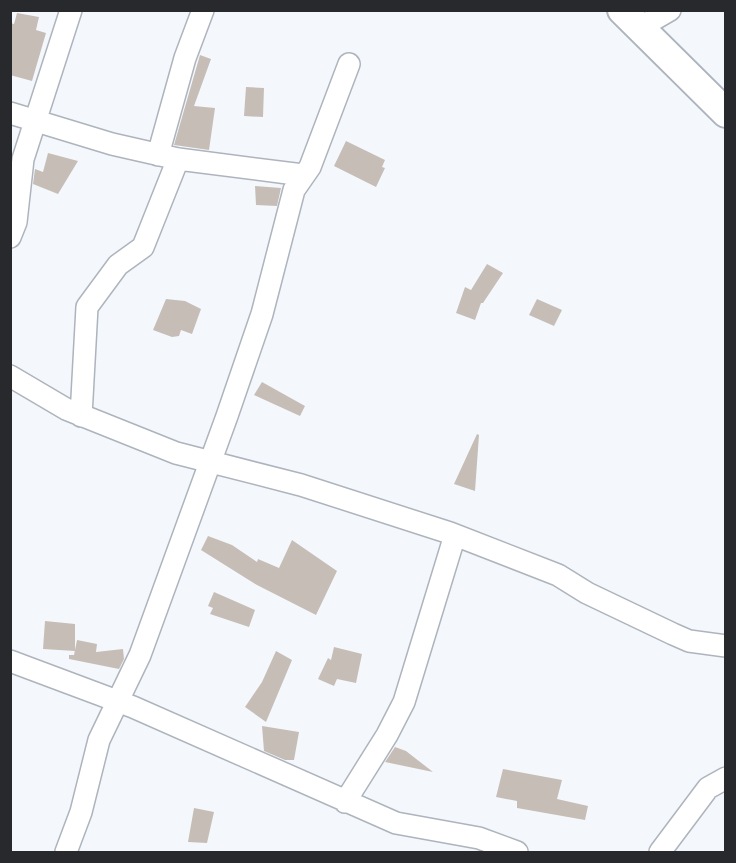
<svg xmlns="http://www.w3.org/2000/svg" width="736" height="863" font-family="Bitter,serif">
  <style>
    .building { fill: #c6beb6 }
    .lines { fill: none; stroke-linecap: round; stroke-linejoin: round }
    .street-casing { stroke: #aeb4bd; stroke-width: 24 }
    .secondary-casing { stroke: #aeb4bd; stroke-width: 32 }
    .street { stroke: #fff; stroke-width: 21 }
    .secondary { stroke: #fff; stroke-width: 28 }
  </style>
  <rect width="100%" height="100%" fill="#f4f8fd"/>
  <path class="building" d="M17,13L39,17L36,30L46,33L32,81L10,75V23L14,24Z
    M200,55L211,59L194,106L215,108L209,150L174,145Z
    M246,87L264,88L263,117L244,116Z
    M346,141L385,160L382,167L385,168L376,187L334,166Z
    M48,153L78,161L58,194L33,184L35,169L43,172Z
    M255,186L281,188L277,206L256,205Z
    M487,264L503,273L483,303H481L475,320L456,313L465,287L471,290Z
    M166,299L185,301L201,309L192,334L181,330L179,336L172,337L153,330Z
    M537,299L562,310L554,326L529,315Z
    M262,382L305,406L300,416L254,395Z
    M477,434L479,435L475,491L454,484Z
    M208,536L232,545L257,562L258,559L279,568L292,540L337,571L316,615L257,585L201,550Z
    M214,592L255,610L249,627L210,614L213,608L208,606Z
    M45,621L75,624V651L43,649Z
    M77,640L97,644L96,652L123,649L124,659L119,669L69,659V655H74Z
    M334,647L362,654L356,683L337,679L334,686L318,679L328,658L331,660Z
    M276,651L292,660L266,722L245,707L262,682Z
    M262,726L299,732L294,760H285L264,751Z
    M395,747L406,751L433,772L385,762Z
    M503,769L562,780L557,799L588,806L585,820L517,808V801L496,797Z
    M194,808L214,812L207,843L188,842Z"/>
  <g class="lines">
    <defs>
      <path id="street" d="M639,28L670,10
        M10,113L112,144L178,159L303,175
        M158,155L185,58L203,10
        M10,237L16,222L23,159L71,10
        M10,376L66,409L176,453L301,485L450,533L558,575L587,593L673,634L689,641L726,646
        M81,416L87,307L118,265L143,247L178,159
        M10,661L133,707L396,823L479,838L517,852
        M345,802L387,735L404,702L455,535
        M66,852L81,812L99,740L140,655L227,416L262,314L294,190L310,167L349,64
        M660,852L708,788L726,778"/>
      <path id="secondary" d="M622,10L726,113"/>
    </defs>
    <use href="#street" class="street-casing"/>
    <use href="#secondary" class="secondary-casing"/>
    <use href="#street" class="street"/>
    <use href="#secondary" class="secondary"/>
  </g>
  <rect width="736" height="863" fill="none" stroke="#27292d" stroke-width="24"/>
</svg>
